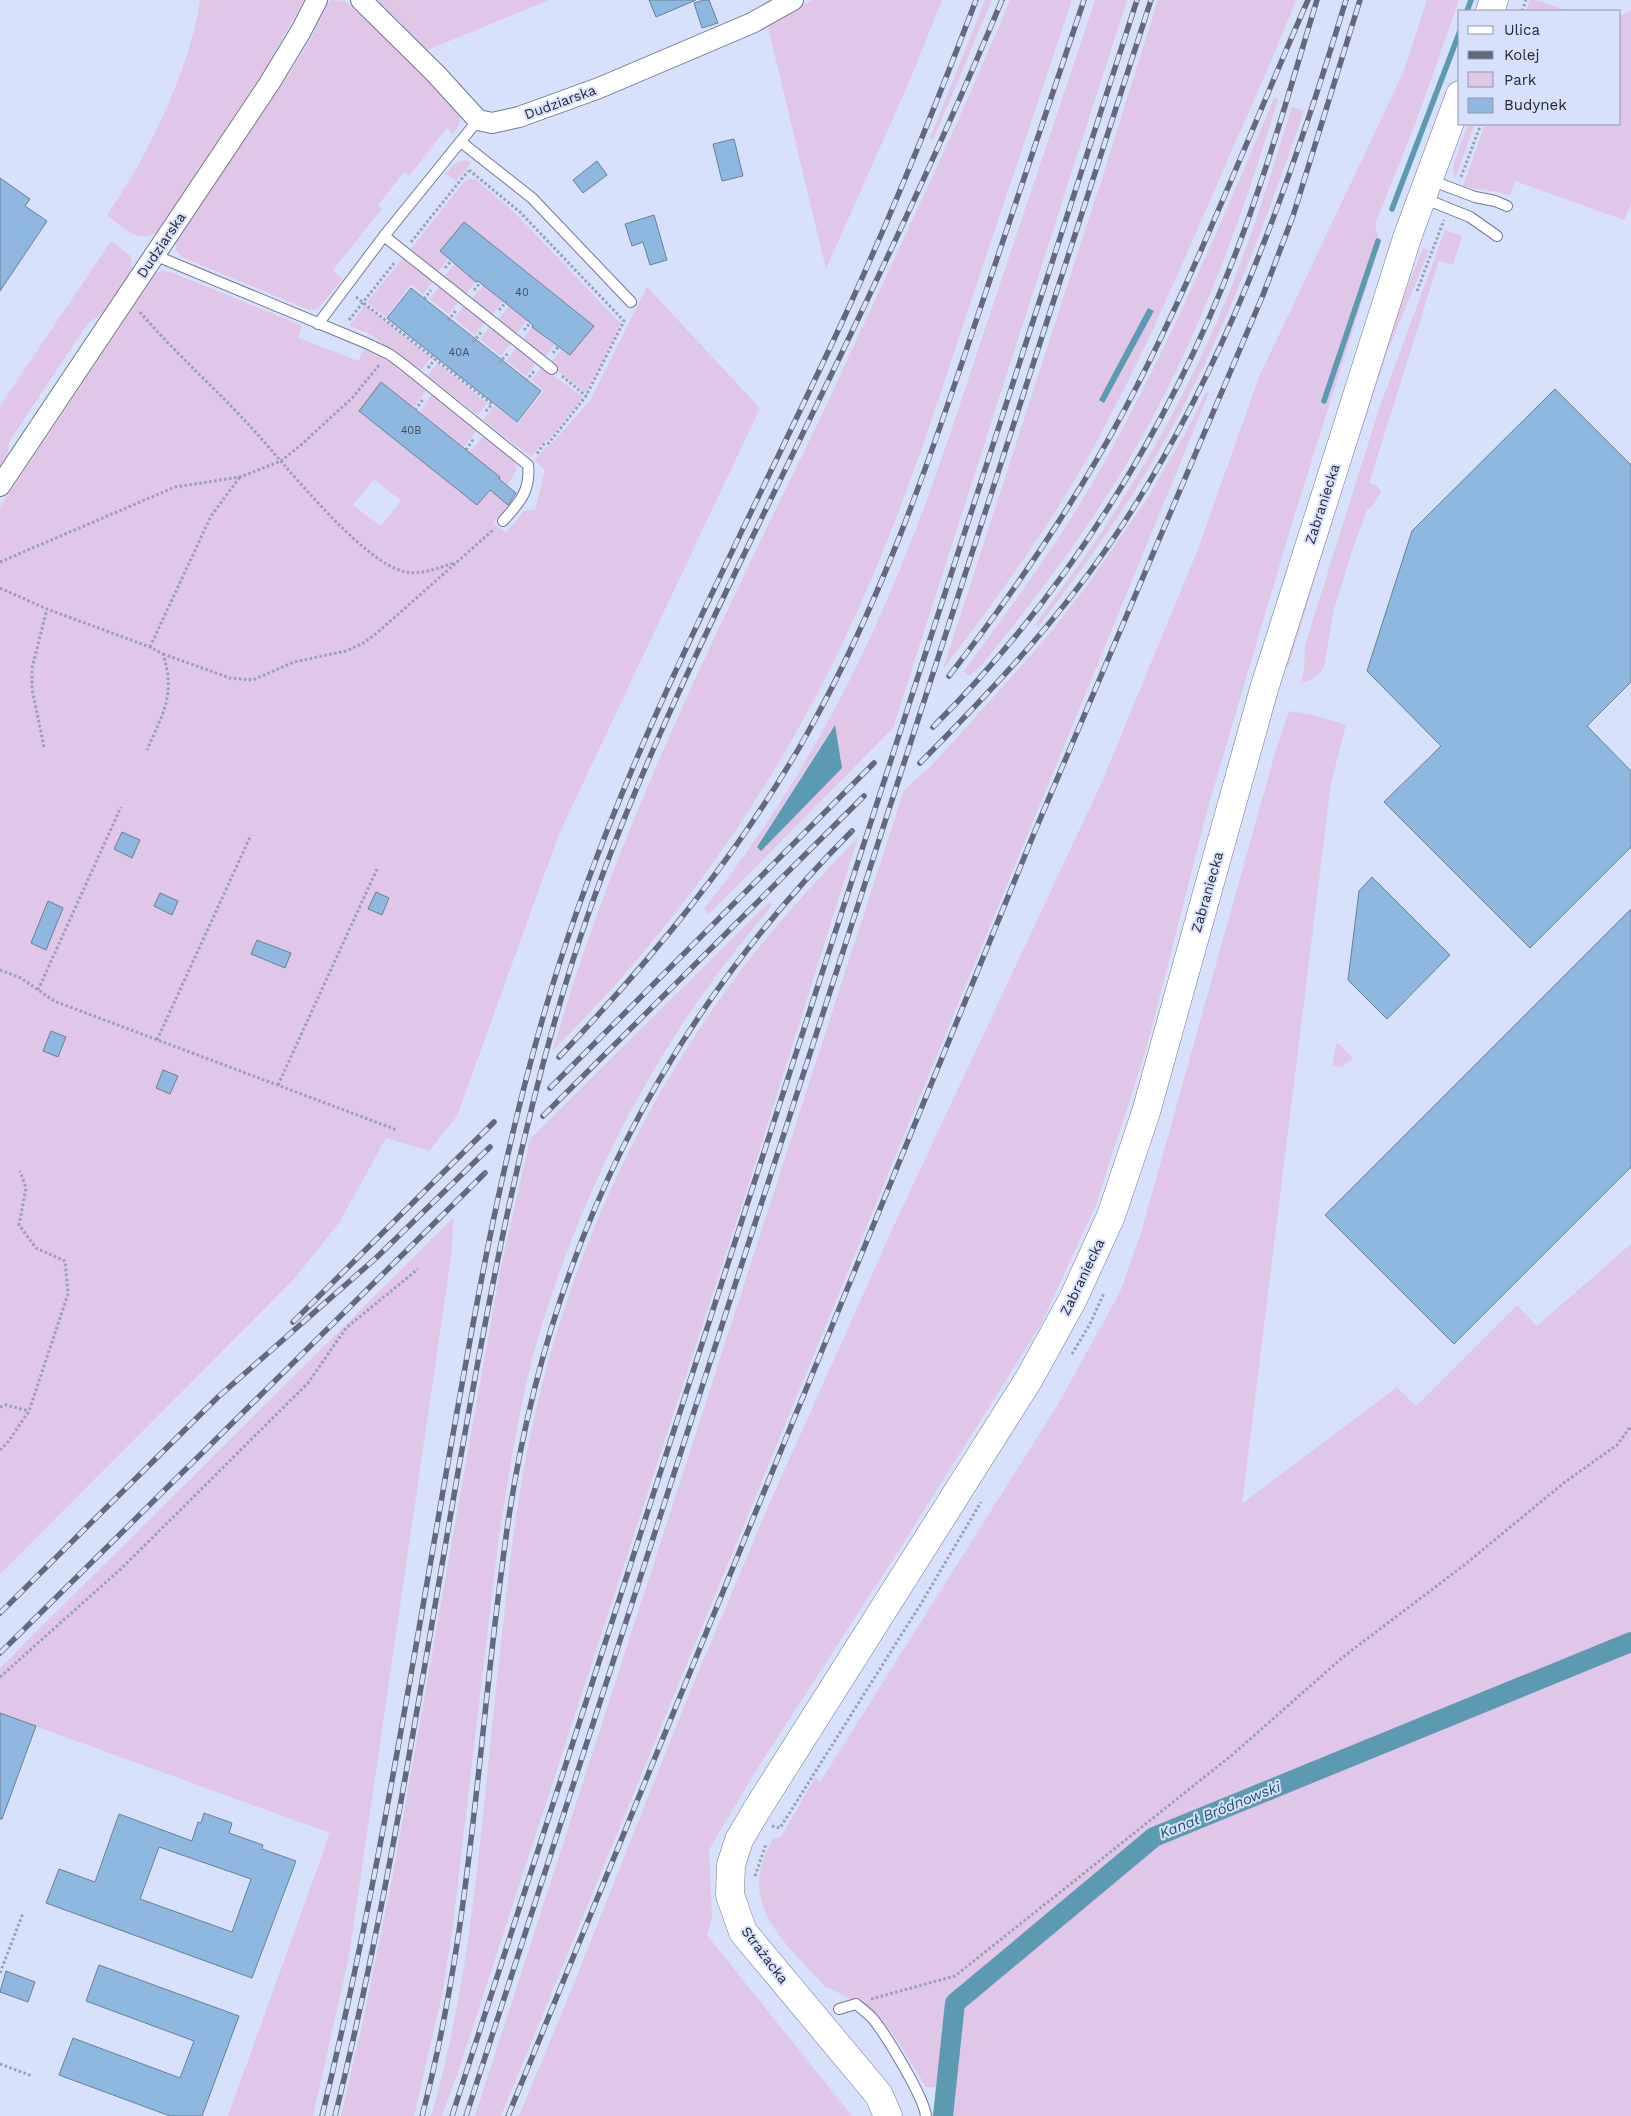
<svg xmlns="http://www.w3.org/2000/svg" width="1631" height="2116" font-family="'Work Sans',sans-serif">
  <style>
    .green { fill: #e0c6e7; fill-rule: evenodd }
    .water { fill: #5c9ab1 }
    .lines { fill: none; stroke-linecap: round; stroke-linejoin: round }
    .stream { stroke: #5c9ab1; stroke-width: 5.5 }
    .canal { stroke: #5c9ab1; stroke-width: 20 }
    .building { fill: #8fb8e0; stroke: #677f97; fill-rule: evenodd }
    .lane-casing { stroke: #6f7895; stroke-width: 12 }
    .street-casing { stroke: #6f7895; stroke-width: 22 }
    .secondary-casing { stroke: #6f7895; stroke-width: 29 }
    .path { stroke: #989fb4; stroke-width: 3; stroke-dasharray: 2.5 2.5; stroke-linecap: butt }
    .lane { stroke: #fff; stroke-width: 10 }
    .street { stroke: #fff; stroke-width: 20 }
    .secondary { stroke: #fff; stroke-width: 28 }
    .rail-casing { stroke: #63697a; stroke-width: 5.5 }
    .rail { stroke: #d8e1fb; stroke-width: 4; stroke-dasharray: 11; stroke-linecap: butt }
    .labels { text-anchor: middle; stroke-width: 4; stroke-linejoin: round; paint-order: stroke }
    .number-label { font-size: 11px; fill: #404d60 }
    .street-label { font-size: 14px; fill: #252935; stroke: #d8e1fb }
    .water-label { font-size: 15px; font-style: italic; fill: #215466; stroke: #d8e1fb }
  </style>
  <rect width="100%" height="100%" fill="#d8e1fb"/>
  <path class="green" d="M200,0H304L263,73L158,231C140,246 122,227 107,215C146,160 191,67 200,0Z
    M331,0L345,1L454,101C461,116 463,120 453,134L447,128L409,176L404,172L378,205L382,209L333,270L342,279L318,309L309,310L182,257L176,250V241L290,73L312,36L325,6Z
    M373,0H549L425,51L398,20L392,23Z
    M813,0H942L910,80L826,269L767,23Z
    M985,0H992L933,140L930,138Z
    M1010,0H1072C1036,107 1000,215 964,322C929,430 893,537 844,640C773,791 672,933 553,1050C614,836 715,635 812,435C832,395 849,355 868,315C917,211 966,106 1010,0Z
    M1095,0H1127L893,728L709,914L704,909C789,802 856,681 906,554C937,478 961,400 987,323C1023,215 1059,108 1095,0ZM834,725L841,768L757,847V846Z
    M1158,0H1296C1271,64 1242,126 1215,189C1172,288 1130,386 1076,478C1036,545 990,608 943,669L1104,172ZM1148,308L1154,311L1104,403L1100,400Z
    M1427,0H1459L1417,119L1375,224L1380,244L1292,523L1210,800L1147,1046L1096,1205L1040,1326L897,1553L755,1772L709,1850L712,1917L707,1935L852,2116H519L575,1981L680,1716L767,1509L896,1221L1101,784L1198,549L1259,377L1403,73Z
    M1530,0L1541,1L1567,11H1526Z
    M1631,11V204L1624,220L1515,181L1510,195C1494,190 1479,190 1463,186L1485,124H1620V16Z
    M1274,98L1278,99C1239,228 1193,353 1124,468C1083,537 1033,601 983,664L969,676L964,671C1010,608 1057,545 1096,477C1165,356 1220,226 1274,98Z
    M1292,107L1304,111C1266,221 1222,341 1164,442C1127,507 1084,568 1038,627L1035,624C1109,528 1173,426 1220,314C1249,247 1270,177 1292,107Z
    M1468,124H1475L1455,179L1453,166Z
    M464,160L472,162L456,181L446,174L454,164Z
    M469,179H475L517,215L621,324L586,393L553,367L551,362L562,349L570,355L594,325L464,222L441,251L449,258L438,272L410,250L464,182Z
    M1445,230L1462,236L1453,265L1439,261L1369,483L1377,486L1381,491L1373,505L1367,510L1354,545L1334,609L1324,666C1319,677 1310,680 1300,684L1304,672L1305,645L1379,409Z
    M111,241L131,256L132,271L102,314L88,323L9,442L8,455L0,466V406Z
    M1423,248L1429,251L1388,350L1342,490L1288,668L1286,660L1382,349Z
    M404,257L434,281L423,294L411,284L386,317L367,302Z
    M454,264L476,282L466,294L444,277Z
    M162,271L173,273L301,325L302,327L298,338L359,361L362,353L365,350L390,362L427,390L413,408L381,383L359,411L477,505L490,490L508,505L493,523L506,533L524,511L535,510L545,470L534,460L545,448L550,446L591,399L647,287L760,408L559,834L457,1116L429,1151L386,1138L339,1223L295,1278L0,1574V507L156,273ZM374,479L401,501L381,526L353,505Z
    M483,285L503,301L492,315L472,299Z
    M440,286L459,301L449,314L429,299Z
    M365,305L431,358L421,370L368,333L349,326Z
    M464,305L485,322L475,335L454,318Z
    M509,306L527,321L516,334L498,320Z
    M490,326L511,343L501,356L480,339Z
    M532,327L554,345L545,357L523,339Z
    M517,347L536,363L526,376L506,361Z
    M437,363L487,403L478,415L427,376Z
    M542,367L583,397L549,440L544,442L531,457L483,420L494,406L517,423L544,391L531,380Z
    M1206,392L1209,393L501,2116H475L904,790L933,764L1016,672L1052,631L1088,584L1147,499L1187,430Z
    M432,394L477,430L463,448L419,413Z
    M484,436L513,459L517,470L507,485L499,479L500,477L469,452Z
    M1289,711L1317,716L1346,725L1331,783L1242,1504L1397,1387L1416,1406L1517,1305L1537,1326L1631,1244V2116H932L937,2087H926L899,2043L877,2013L831,1989L826,1988C785,1941 734,1905 773,1839L781,1837L815,1778L820,1782L1057,1406L1120,1292L1141,1233L1275,753Z
    M858,837L750,1180L459,2069L442,2116H431C471,1980 480,1838 495,1698C505,1611 512,1523 530,1437C567,1260 644,1092 756,951C788,911 823,874 858,837Z
    M769,902L772,905C749,934 726,961 705,991C635,1089 580,1204 544,1318C521,1389 511,1463 499,1536L452,1932L442,1995L414,2116H341L363,2021L391,1885L500,1271L530,1139Z
    M1336,1044H1339L1353,1059L1341,1067L1332,1066Z
    M453,1218L452,1250L349,1956L313,2116H228L330,1833L2,1714L0,1719V1668Z"/>
  <path class="water" d="M1148,308L1154,311L1104,403L1099,400Z
    M835,725L842,768L761,851L757,847Z"/>
  <g class="lines">
    <path class="stream" d="M1467,11L1471,0
      M1392,209L1460,31
      M1324,401L1378,241"/>
    <path class="canal" d="M943,2116L955,2003L1154,1837L1631,1642"/>
  </g>
  <path class="building" d="M649,0H696L656,17Z
    M704,0H709L718,23L702,28L694,3Z
    M734,139L743,176L722,181L713,144Z
    M597,161L607,175L583,193L573,180Z
    M0,178L30,199L25,206L47,221L0,291Z
    M654,215L667,260L650,265L643,242L632,246L625,224Z
    M464,222L594,326L570,355L532,327L533,325L478,281L476,282L440,251Z
    M411,288L541,391L517,422L387,318Z
    M381,382L500,477L499,479L516,493L508,505L490,490L477,505L359,411Z
    M1555,389L1631,465V682L1587,726L1631,771V847L1530,948L1384,802L1441,746L1367,671L1412,531Z
    M122,832L140,840L132,858L114,849Z
    M1372,877L1450,955L1387,1019L1348,980L1359,891Z
    M376,892L389,898L382,915L368,909Z
    M160,893L178,901L172,915L154,906Z
    M48,901L63,908L46,950L31,943Z
    M1631,909V1167L1454,1344L1325,1215Z
    M257,940L291,953L285,968L251,954Z
    M51,1031L66,1037L58,1057L43,1051Z
    M163,1070L178,1076L170,1094L156,1088Z
    M0,1713L36,1726L2,1819H0Z
    M204,1813L232,1823L229,1833L263,1845L262,1849L296,1861L252,1978L46,1903L59,1869L95,1882L119,1814L192,1841L198,1822L201,1823ZM159,1847L251,1879L232,1932L140,1899Z
    M99,1965L239,2016L202,2116H170L59,2075L73,2038L180,2078L194,2041L86,2001Z
    M6,1971L35,1982L28,2002L0,1992Z"/>
  <g class="lines">
    <defs>
      <path id="lane" d="M461,142L532,198L631,302
        M1430,180L1475,197L1495,201L1507,206
        M1423,198L1470,217L1497,236
        M384,236L552,369
        M154,255L366,343L389,354L404,365L528,465C531,491 519,503 503,521
        M318,324L384,236L478,120
        M839,2009L856,2004C862,2009 869,2014 874,2020C887,2037 924,2097 926,2116"/>
      <path id="street" d="M361,0L436,74L478,120L492,123L519,117L599,88L752,23L793,0
        M0,486L269,84L301,31L317,0"/>
      <path id="secondary" d="M1490,11L1494,0
        M888,2116L879,2095L743,1932L730,1895L731,1865L739,1840L756,1811L1029,1379L1073,1299L1111,1216L1146,1112L1264,689L1408,235L1460,95"/>
    </defs>
    <use href="#lane" class="lane-casing"/>
    <use href="#street" class="street-casing"/>
    <use href="#secondary" class="secondary-casing"/>
    <path class="path" d="M1522,11L1526,0
      M469,170L520,212L624,321L586,396L549,443L544,444L536,455
      M1461,177L1481,124
      M411,242L468,171
      M445,268L452,260
      M474,290L480,283
      M1417,291L1444,220
      M356,297L492,404L485,412
      M424,299L431,290
      M499,310L507,301
      M140,312C174,352 213,386 249,425C281,459 362,564 406,572C422,575 438,568 454,563
      M349,320L395,262
      M448,321L456,310
      M524,330L530,323
      M473,342L482,331
      M553,353L559,346
      M499,363L509,352
      M428,368L435,359
      M562,376L586,396
      M526,381L534,371
      M415,410L424,398
      M466,450L474,438
      M0,562L175,487L240,477L281,461L301,445L353,397L380,364
      M0,588L47,609L150,647L163,654C176,695 163,713 147,750
      M150,647L211,516L240,477
      M163,654L230,678L253,680L294,662L346,651L363,643L377,633L493,530
      M44,747L32,689V668L47,609
      M0,970L21,978L54,1001L397,1130
      M38,990L121,807
      M157,1040L251,835
      M278,1085L378,867
      M1072,1354L1090,1324L1104,1293
      M0,1407L6,1405L29,1411
      M0,1450L8,1442L29,1411L68,1294L65,1261L36,1248L19,1225L26,1188L20,1171
      M0,1677L124,1566L308,1383L346,1328L418,1269
      M772,1826L780,1828L922,1602L981,1502
      M755,1876L766,1844
      M0,1973L23,1913
      M871,1999L955,1976L1232,1755L1343,1657L1463,1566L1565,1482L1617,1445L1631,1426
      M0,2064L32,2076"/>
    <use href="#lane" class="lane"/>
    <use href="#street" class="street"/>
    <use href="#secondary" class="secondary"/>
    <defs>
      <path id="rail" d="M949,676C1015,591 1075,503 1125,409C1195,277 1248,136 1308,0
        M933,727C1066,595 1168,430 1235,255C1267,172 1291,85 1317,0
        M920,763C987,695 1052,627 1107,548C1221,383 1288,191 1346,0
        M559,1057C653,958 740,853 807,734C880,604 926,471 973,330C1010,220 1047,110 1084,0
        M550,1088L874,763
        M543,1116L864,796
        M293,1322L494,1122
        M0,1613L218,1397L376,1258L490,1147
        M0,1653L485,1173
        M322,2116C375,1899 410,1677 449,1457C477,1298 505,1141 552,987C623,754 741,540 843,320C891,216 935,108 976,0
        M335,2116C390,1895 423,1668 463,1444C492,1281 523,1120 572,963C622,805 694,657 766,509C848,341 930,173 1002,0
        M422,2116C474,1919 479,1716 509,1516C550,1248 660,1024 852,831
        M452,2116L1137,0
        M466,2116L1151,0
        M508,2116L1035,831L1263,295L1293,216L1360,0"/>
    </defs>
    <use href="#rail" class="rail-casing"/>
    <use href="#rail" class="rail"/>
  </g>
  <g class="labels">
    <g class="number-label">
      <text x="522" y="296">40</text>
      <text x="459" y="356">40A</text>
      <text x="411" y="434">40B</text>
    </g>
    <g class="street-label">
      <text transform="translate(560 102) rotate(-20)" y="5">Dudziarska</text>
      <text transform="translate(161 245) rotate(-56)" y="5">Dudziarska</text>
      <text transform="translate(1322 504) rotate(-72)" y="5">Zabraniecka</text>
      <text transform="translate(1207 892) rotate(-74)" y="5">Zabraniecka</text>
      <text transform="translate(1082 1277) rotate(-64)" y="5">Zabraniecka</text>
      <text transform="translate(765 1955) rotate(53)" y="5">Strażacka</text>
    </g>
    <g class="water-label">
      <text transform="translate(1220 1810) rotate(-22)" y="5">Kanał Bródnowski</text>
    </g>
  </g>
  <rect x="1458" y="10" width="162" height="115" fill="#d8e1fb" stroke="#9097ac"/>
  <rect x="1468" y="26" width="25" height="8" fill="#ffffff" stroke="#9097ac"/>
  <text x="1504" y="35" font-size="15" fill="#252935">Ulica</text>
  <rect x="1468" y="51" width="25" height="8" fill="#63697a" stroke="#9097ac"/>
  <text x="1504" y="60" font-size="15" fill="#252935">Kolej</text>
  <rect x="1468" y="72" width="25" height="15" fill="#e0c6e7" stroke="#9097ac"/>
  <text x="1504" y="85" font-size="15" fill="#252935">Park</text>
  <rect x="1468" y="98" width="25" height="15" fill="#8fb8e0" stroke="#9097ac"/>
  <text x="1504" y="110" font-size="15" fill="#252935">Budynek</text>
</svg>
